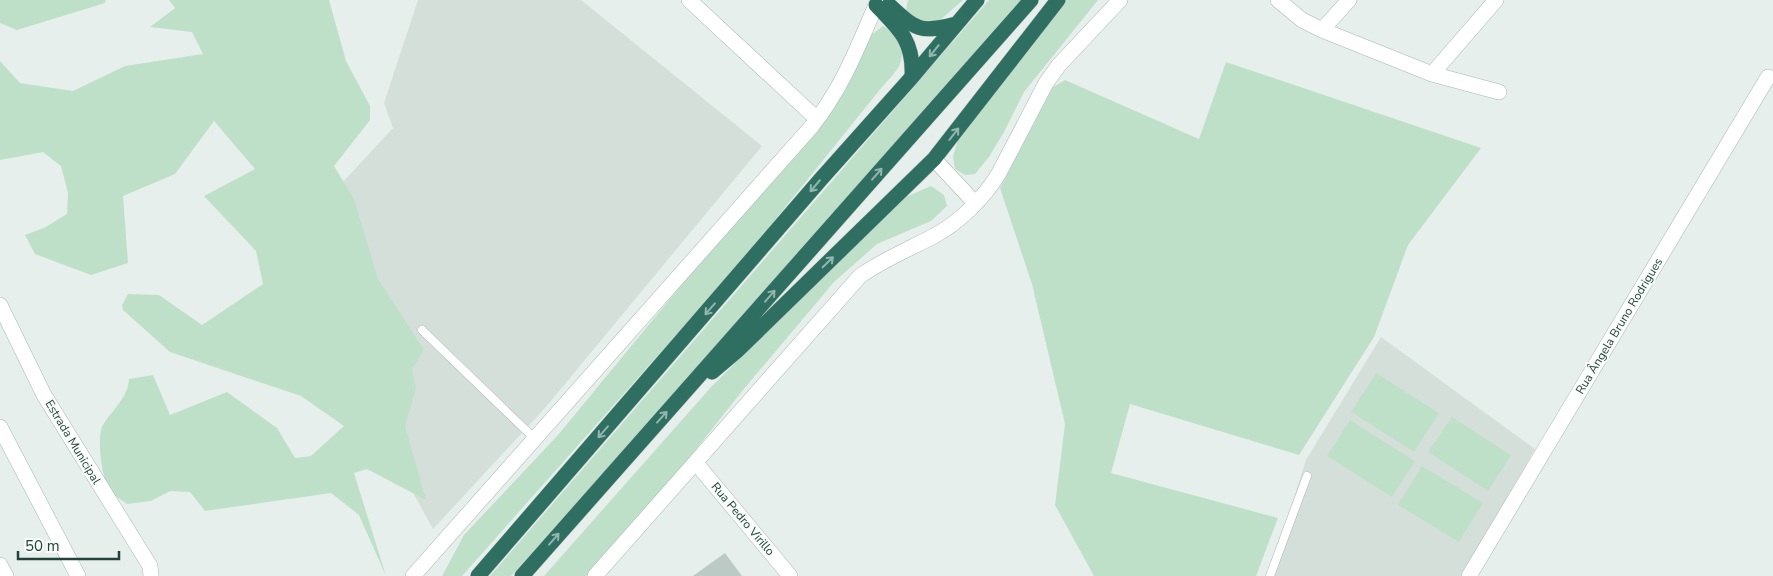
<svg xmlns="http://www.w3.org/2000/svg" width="1773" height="576" font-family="'Nunito Sans',sans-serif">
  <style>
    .built { fill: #d4dfda }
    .green { fill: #bfe0c8 }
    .building { fill: #bbcac4 }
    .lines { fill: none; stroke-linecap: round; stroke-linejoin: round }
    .service-casing { stroke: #a8b8b2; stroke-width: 9 }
    .minor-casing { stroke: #a8b8b2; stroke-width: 16 }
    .tertiary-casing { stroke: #a8b8b2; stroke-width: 16 }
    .motorway-casing { stroke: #c2cac8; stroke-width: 16 }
    .service { stroke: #fff; stroke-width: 8 }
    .minor { stroke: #fff; stroke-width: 15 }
    .tertiary { stroke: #fff; stroke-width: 15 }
    .motorway { stroke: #2f6f62; stroke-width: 15 }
    .oneway { stroke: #93b5ae }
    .labels { text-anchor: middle; stroke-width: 4; stroke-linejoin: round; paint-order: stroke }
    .street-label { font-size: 12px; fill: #24423a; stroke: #f7fbf9 }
  </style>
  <rect width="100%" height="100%" fill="#e6efeb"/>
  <path class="built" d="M418,0H581L762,146L545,408L433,529L411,489L315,212L393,128L384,103Z
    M1381,337L1535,449L1461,576H1269L1306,460Z"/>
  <path class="green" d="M0,0H106L105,3L17,30L0,23Z
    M169,0H329L346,61L370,106V120L334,166L354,199L378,279L424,350L412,369L416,388L405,426L426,500L367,469L354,473L386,576L359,515L331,493L205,511L190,492L170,491L151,501L127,504C122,500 113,495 109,490C102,478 96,437 103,425C112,410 128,398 129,379L153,375L170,415L227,392L277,428L295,458L311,456L344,426L301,396L170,352L123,310L122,305L128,294L159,295L202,325L263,284L256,251L204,196L255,169L214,121L175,174L123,196L128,263L91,275L35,254L25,235L44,228L67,214L68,193L61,166L43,152L0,160V61L20,83L73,91L125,66L203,54L192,32L150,27L175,8Z
    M908,0H963L939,21L914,20L906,10Z
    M989,0H1021L868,176L511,576H490Z
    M1062,0H1098L1024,92L1004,132L989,157L975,174L965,175L955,169L953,156L958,140Z
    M883,26C895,32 905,46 901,61C899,70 888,80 882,87L746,256L462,576H442L464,535L558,435L712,248L818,131L845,91L871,35Z
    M1226,62L1481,148L1408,245L1374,337L1299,455L1130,404L1111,473L1278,518L1256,576H1094L1055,505L1065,424L1032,284L1000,188L1053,87L1065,80L1199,139Z
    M931,186L944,195L947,206L931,221L877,244L834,282L743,390L662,492L586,576H544L712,386L901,199Z
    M1376,373L1439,413L1414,452L1351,412Z
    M1452,417L1511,455L1488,491L1428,452Z
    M1350,420L1415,461L1392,497L1327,456Z
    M1422,466L1483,503L1459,542L1398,505Z"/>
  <path class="building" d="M725,553L742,576H693Z"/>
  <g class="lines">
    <defs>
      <path id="service" d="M422,330L535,439
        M1270,576L1307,476"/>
      <path id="minor" d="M689,0L817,119
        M1278,0L1302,20L1322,30L1432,74L1499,92
        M1322,30L1349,0
        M1432,74L1496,0
        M934,159L975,203
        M0,305L44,395L150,566L151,576
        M0,427L78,576
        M696,463L790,576
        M413,576L812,126C843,86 856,51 876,5L882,0
        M595,576L860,276C883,260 907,250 932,237C958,224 985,197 999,173L1046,83L1059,65L1120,0
        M1469,576L1768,77"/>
      <path id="tertiary" d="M0,565L6,576"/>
      <path id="motorway" d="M876,5C900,29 914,42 912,77
        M889,5C915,29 920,34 956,24
        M712,372L738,350L934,159L1058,0
        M478,576L821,179L912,77L977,0
        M522,576L1031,0"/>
    </defs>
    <use href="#service" class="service-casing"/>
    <use href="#minor" class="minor-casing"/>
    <use href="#tertiary" class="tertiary-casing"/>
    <use href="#motorway" class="motorway-casing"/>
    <use href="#service" class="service"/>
    <use href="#minor" class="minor"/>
    <use href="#tertiary" class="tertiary"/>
    <use href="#motorway" class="motorway"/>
  </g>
  <defs><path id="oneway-shaft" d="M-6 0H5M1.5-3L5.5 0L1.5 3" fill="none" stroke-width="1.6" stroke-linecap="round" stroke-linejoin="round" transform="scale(1.25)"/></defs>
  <g class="oneway">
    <use href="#oneway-shaft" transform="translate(934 51) rotate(129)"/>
    <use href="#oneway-shaft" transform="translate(954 134) rotate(-52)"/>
    <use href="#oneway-shaft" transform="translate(877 174) rotate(-49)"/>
    <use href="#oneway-shaft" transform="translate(815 186) rotate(130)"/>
    <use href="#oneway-shaft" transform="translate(828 262) rotate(-44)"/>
    <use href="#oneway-shaft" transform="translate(770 296) rotate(-49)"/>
    <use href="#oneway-shaft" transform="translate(710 309) rotate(131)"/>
    <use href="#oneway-shaft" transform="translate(662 417) rotate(-48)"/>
    <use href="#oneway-shaft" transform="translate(603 432) rotate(131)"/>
    <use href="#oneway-shaft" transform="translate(554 539) rotate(-49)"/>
  </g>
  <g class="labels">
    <g class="street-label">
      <text transform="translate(1619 326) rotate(-59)" y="4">Rua Ângela Bruno Rodrigues</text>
      <text transform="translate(73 442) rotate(59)" y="4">Estrada Municipal</text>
      <text transform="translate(743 519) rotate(50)" y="4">Rua Pedro Virillo</text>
    </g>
  </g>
  <path d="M18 551v8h101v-8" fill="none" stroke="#24423a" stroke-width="2.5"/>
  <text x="25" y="551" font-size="15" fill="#24423a" stroke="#f7fbf9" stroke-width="4" paint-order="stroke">50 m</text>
</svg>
